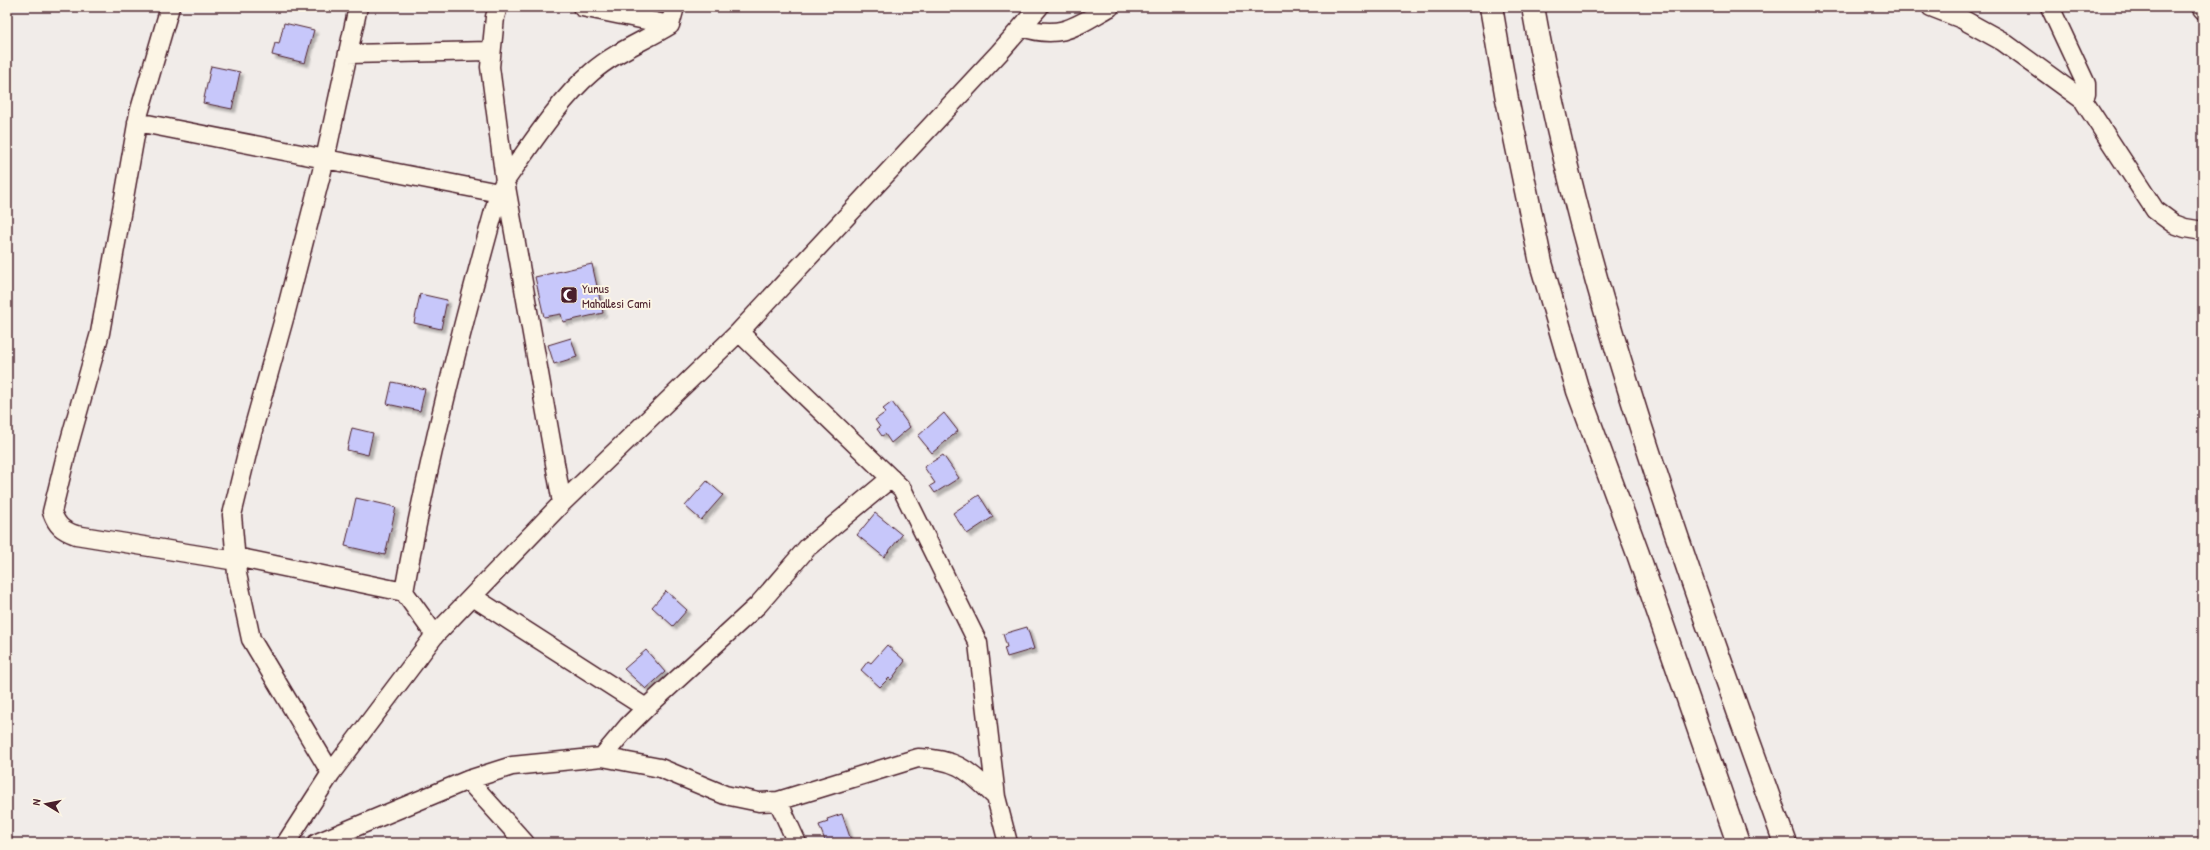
<svg xmlns="http://www.w3.org/2000/svg" width="2210" height="850" font-family="'Patrick Hand',sans-serif">
  <style>
    .building { fill: #c7c7fa; stroke: #4a1f2b; filter: url(#shadow) }
    .lines { fill: none; stroke-linecap: round; stroke-linejoin: round }
    .minor-casing { stroke: #4a1f2b; stroke-width: 21 }
    .highway-casing { stroke: #4a1f2b; stroke-width: 25 }
    .minor { stroke: #fcf5e5; stroke-width: 18 }
    .highway { stroke: #fcf5e5; stroke-width: 22 }
    .labels { text-anchor: middle; stroke-width: 4; stroke-linejoin: round; paint-order: stroke }
    .poi-label { font-size: 13px; fill: #4a1f2b; stroke: #fcf5e5; text-anchor: start }
  </style>
  <defs>
    <filter id="shadow"><feDropShadow dx="3.5" dy="3.5" stdDeviation="1" flood-color="#0004"/></filter>
  </defs>
  <rect width="100%" height="100%" fill="#f1ece9"/>
  <filter id="ink" filterUnits="userSpaceOnUse"><feTurbulence type="fractalNoise" baseFrequency=".025" numOctaves="2"/><feDisplacementMap in="SourceGraphic" scale="8" xChannelSelector="R" yChannelSelector="G"/><feConvolveMatrix kernelMatrix="1 2 1 2 8 2 1 2 1" color-interpolation-filters="sRGB"/></filter>
  <g filter="url(#ink)">
    <path class="building" d="M284,23L314,30L305,63L272,55L275,43L279,44Z
      M211,66L240,72L232,109L203,103Z
      M592,264L603,313L563,322L561,314L544,317L535,277Z
      M420,294L447,300L441,329L414,323Z
      M571,338L577,357L554,364L548,345Z
      M392,382L425,389L420,411L387,404Z
      M892,402L910,427L891,443L885,434L882,436L877,429L880,427L875,420L886,412L883,409Z
      M944,413L958,431L932,453L918,436Z
      M352,428L373,433L368,455L347,450Z
      M943,455L959,478L935,493L930,486L935,483L924,467Z
      M707,481L723,495L701,520L685,506Z
      M979,495L993,517L967,534L953,513Z
      M356,498L396,507L385,555L345,546Z
      M875,513L902,535L884,557L857,535Z
      M666,591L687,610L673,626L652,607Z
      M1027,627L1034,649L1007,657L1004,648L1007,647L1003,634Z
      M887,645L905,661L891,680L889,678L880,687L861,670L868,661L871,663Z
      M646,650L665,672L646,689L624,669Z
      M842,814L852,843H826L819,825L828,822L827,819Z"/>
    <g class="lines">
      <defs>
        <path id="minor" d="M170,7L139,113L100,333L67,451L52,512C57,526 62,530 76,535L236,561
          M498,7L495,17L490,67L505,181L562,503
          M582,7L670,25
          M1931,7L1962,19L2002,41L2083,100L2155,210L2174,224L2185,228L2203,231
          M2050,7L2086,84V94L2083,100
          M2201,7L2203,10
          M1022,27C1061,40 1076,26 1110,7
          M348,54L490,51
          M137,122L499,193
          M739,332L902,489L978,643L996,797L1008,843
          M236,557L404,592L435,635
          M404,592C428,457 462,325 499,193L505,181C530,146 559,100 592,72C615,52 644,41 670,25L675,7
          M473,597L646,708L758,605L808,547L891,478
          M602,757L628,726L646,708
          M331,773L251,639L237,574L232,515L251,437L285,315L325,159L358,7
          M468,780L512,766L602,757L660,768L725,795L759,802L778,801L918,758C959,759 968,771 996,797
          M778,801L797,843
          M286,843L331,773L435,635L562,503L739,332L999,53L1039,7
          M317,843L468,780L525,843"/>
        <path id="highway" d="M1491,7L1507,99L1541,263L1578,391L1638,554L1738,843
          M1533,7C1584,294 1688,569 1785,843"/>
      </defs>
      <use href="#minor" class="minor-casing"/>
      <use href="#highway" class="highway-casing"/>
      <use href="#minor" class="minor"/>
      <use href="#highway" class="highway"/>
    </g>
  </g>
  <defs>
    <symbol id="mosque-square" viewBox="-11 -11 22 22"><rect x="-9" y="-9" width="18" height="18" rx="4" fill="#4a1f2b" stroke="#fcf5e5"/><path d="M3.5-4.9A6 6 0 1 0 3.5 4.9A5 5 0 1 1 3.5-4.9Z" fill="#fff"/></symbol>
  </defs>
  <g fill-rule="evenodd">
    <use href="#mosque-square" x="559" y="285" width="20" height="20"/>
  </g>
  <g class="labels">
    <g class="poi-label">
      <text x="582" y="293">Yunus<tspan x="582" dy="15">Mahallesi Cami</tspan></text>
    </g>
  </g>
  <rect width="2210" height="850" fill="none" stroke="#fcf5e5" stroke-width="24"/>
  <rect x="12" y="12" width="2186" height="826" fill="none" stroke="#4a1f2b" stroke-width="1.5" filter="url(#ink)"/>
  <g transform="translate(46 804) rotate(280)" stroke="#fcf5e5" stroke-width="3" paint-order="stroke">
  <path d="M0-3L7 15L0 10L-7 15Z" fill="#4a1f2b"/>
  <text y="-6" font-size="11" font-weight="bold" text-anchor="middle" fill="#4a1f2b">N</text>
  </g>
</svg>
